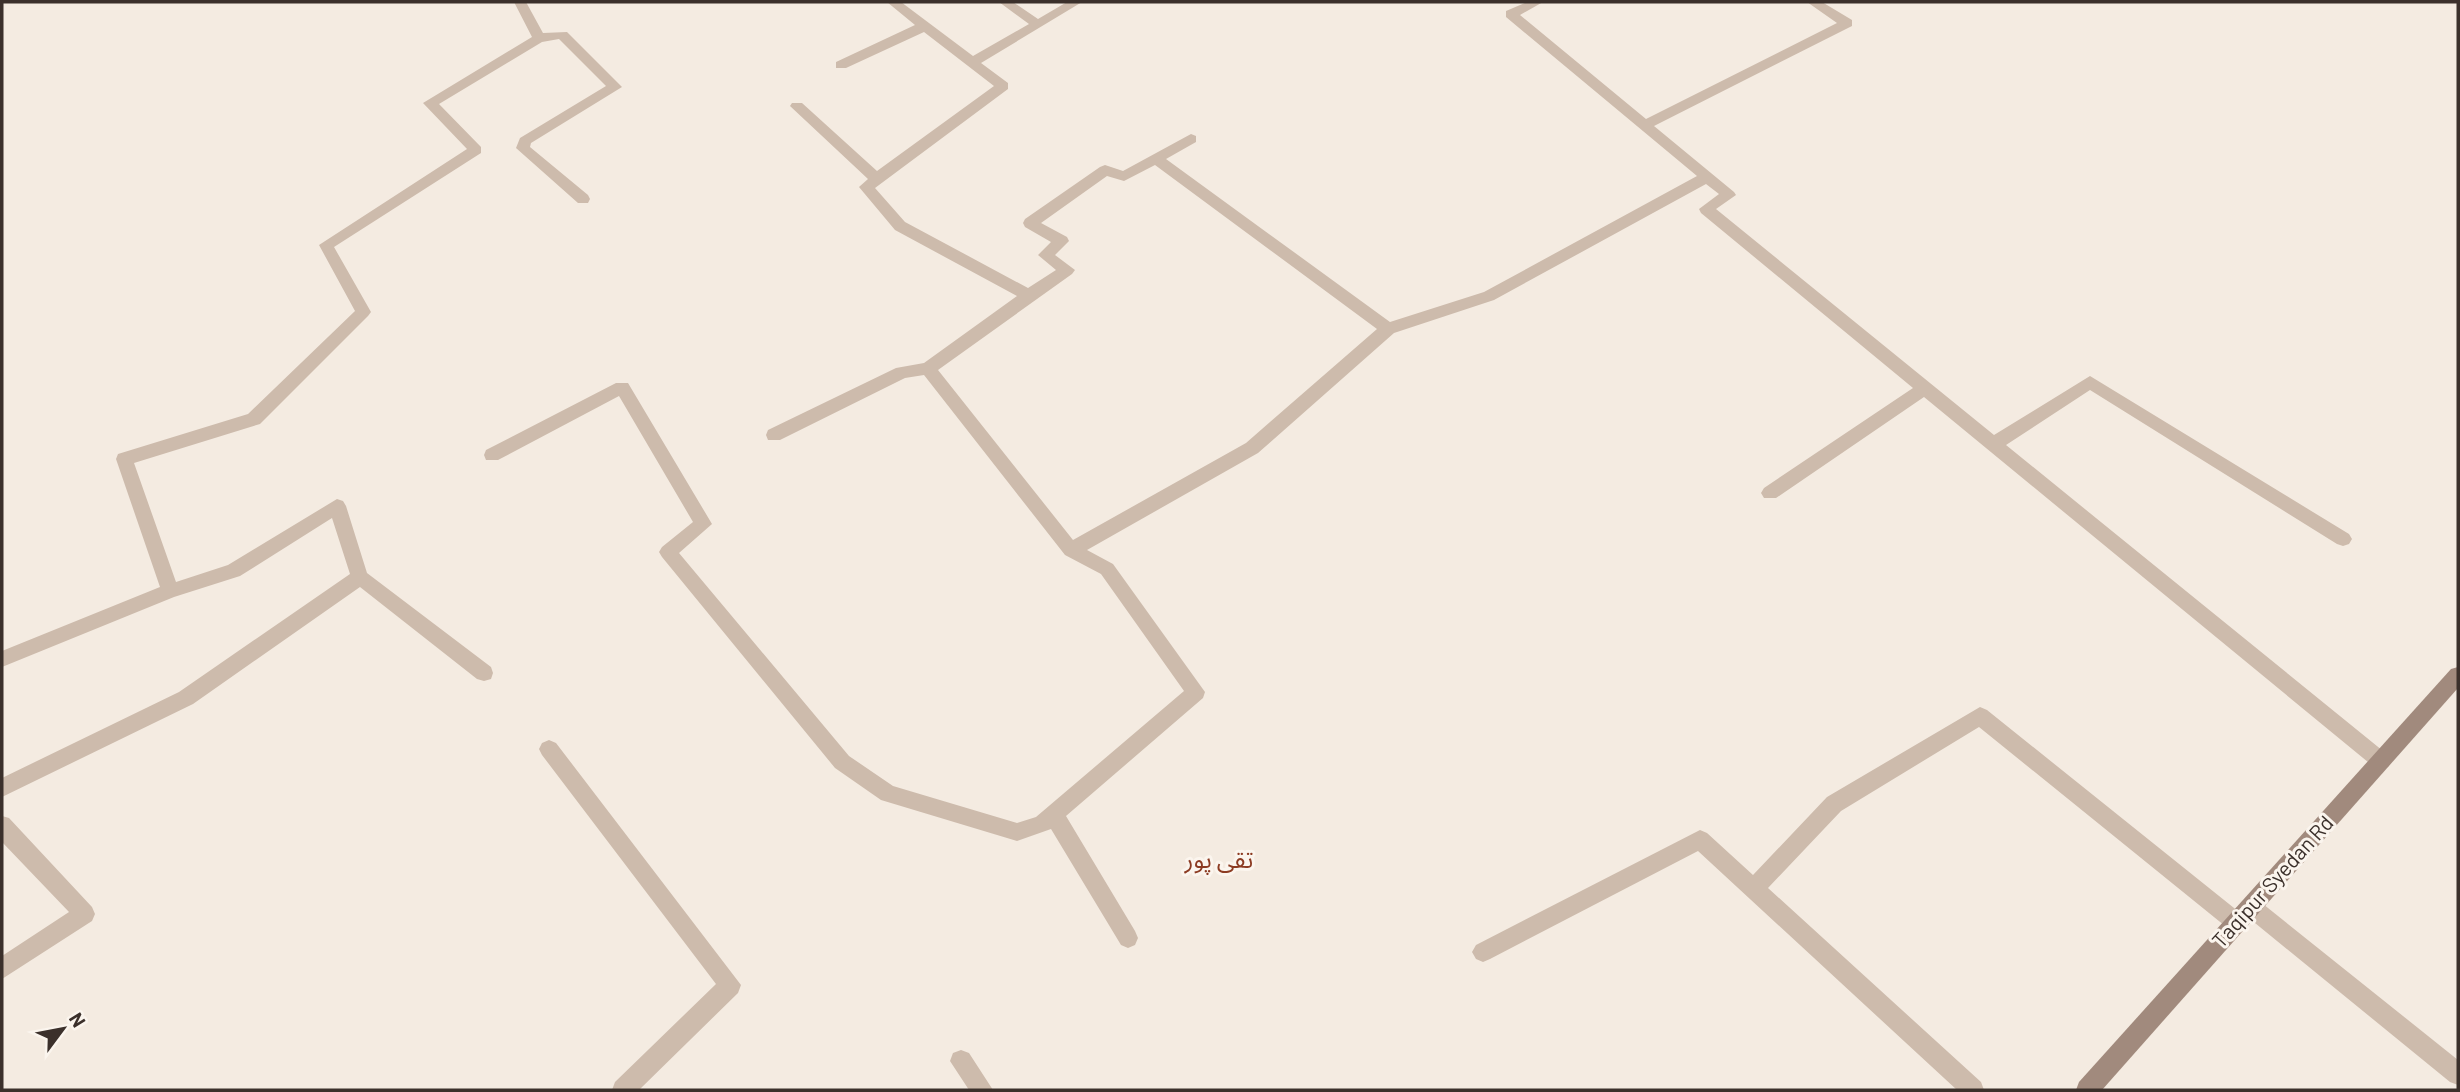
<svg xmlns="http://www.w3.org/2000/svg" width="2460" height="1092" font-family="Barlow,'Noto Sans Arabic',sans-serif">
  <style>
    .lines { fill: none; stroke-linecap: round; stroke-linejoin: round }
    .street { fill: #cdbbac; fill-rule: evenodd }
    .secondary { fill: #a18a7d; fill-rule: evenodd }
    .labels { text-anchor: middle; stroke-width: 6; stroke-linejoin: round; paint-order: stroke }
    .street-label { font-size: 21px; fill: #3b302b; stroke: #fbf5ee }
    .quarter-label { font-size: 24px; fill: #8c3b22; stroke: #fbf5ee }
  </style>
  <rect width="100%" height="100%" fill="#f4ebe1"/>
  <g class="lines">
    <path class="street" d="M514,2H526L543,33L567,32L622,87L531,143L530,147L588,195L590,199L588,203H578L516,148L520,138L606,86L559,39L542,42L439,104L481,147V153L334,247L371,312L368,316L260,424L134,463L176,582L228,565L337,499L343,501L346,506L367,573L491,667L493,673L491,679L484,681L477,679L360,587L193,704L2,797V778L179,692L350,574L332,518L240,576L174,597L2,667V651L160,587L116,459L118,454L248,414L355,311L319,245L467,149L423,103L532,37Z
      M887,2H901L973,56L1029,24L999,2H1013L1038,19L1067,2H1082L981,63L1008,83V89L875,188L905,222L1028,288L1056,270L1038,255L1051,242L1025,227L1023,223L1025,219L1100,167L1105,165L1123,171L1191,134L1196,136V142L1166,159L1390,322L1484,292L1697,176L1506,17V11L1527,2H1543L1520,15L1646,119L1837,23L1807,2H1822L1852,20V26L1654,126L1734,192L1736,195L1716,209L1994,435L2090,376L2349,534L2352,539L2349,544L2343,546L2337,544L2090,390L2006,445L2388,755L2391,761L2388,767L2381,770L2374,767L1924,397L1776,498H1764L1761,493L1764,488L1913,388L1701,213L1699,209L1719,194L1706,184L1494,300L1394,333L1258,453L1087,550L1113,564L1205,692L1203,698L1066,816L1135,931L1138,938L1135,945L1128,948L1121,945L1051,829L1017,841L881,800L835,768L662,557L659,552L662,547L693,522L619,396L498,460H486L484,455L486,450L616,383H628L712,524L679,553L849,756L893,786L1017,823L1036,817L1184,691L1101,574L1065,555L924,375L905,378L780,440H768L766,435L768,430L896,368L924,363L1017,296L895,230L859,187L868,179L790,106L792,103H802L877,171L994,86L924,32L846,68H836V62L915,25ZM1155,165L1377,329L1246,443L1073,540L938,370L1072,274L1075,270L1055,255L1069,241L1067,237L1041,223L1107,176L1124,181Z
      M1980,707L1987,710L2244,916L2247,923L2244,930L2237,933L2230,930L1979,727L1841,811L1768,888L1981,1082L1984,1090H1957L1698,851L1490,959L1483,962L1476,959L1472,952L1476,945L1700,830L1707,833L1753,875L1827,797Z
      M549,740L556,743L741,985L738,993L639,1090H612L615,1082L716,984L542,755L539,749L542,743Z
      M2,816L9,818L92,907L95,914L92,921L2,979V956L69,912L2,842Z
      M2251,897L2258,900L2458,1060V1085L2450,1082L2244,914L2241,907L2244,900Z
      M961,1050L969,1053L993,1090H969L950,1061L953,1053Z"/>
    <path class="secondary" d="M2458,667V688L2102,1090H2076L2079,1082L2451,669Z"/>
  </g>
  <g class="labels">
    <g class="street-label">
      <text transform="translate(2273 882) rotate(-48)" y="7">Taqipur Syedan Rd</text>
    </g>
    <g class="quarter-label">
      <text x="1219" y="868">تقی پور</text>
    </g>
  </g>
  <rect width="2460" height="1092" fill="none" stroke="#3b302b" stroke-width="7"/>
  <g transform="translate(63 1029) rotate(58)" stroke="#fbf5ee" stroke-width="5" paint-order="stroke">
  <path d="M0-5L12 26L0 18L-12 26Z" fill="#3b302b"/>
  <text y="-10" font-size="19" font-weight="bold" text-anchor="middle" fill="#3b302b">N</text>
  </g>
</svg>
